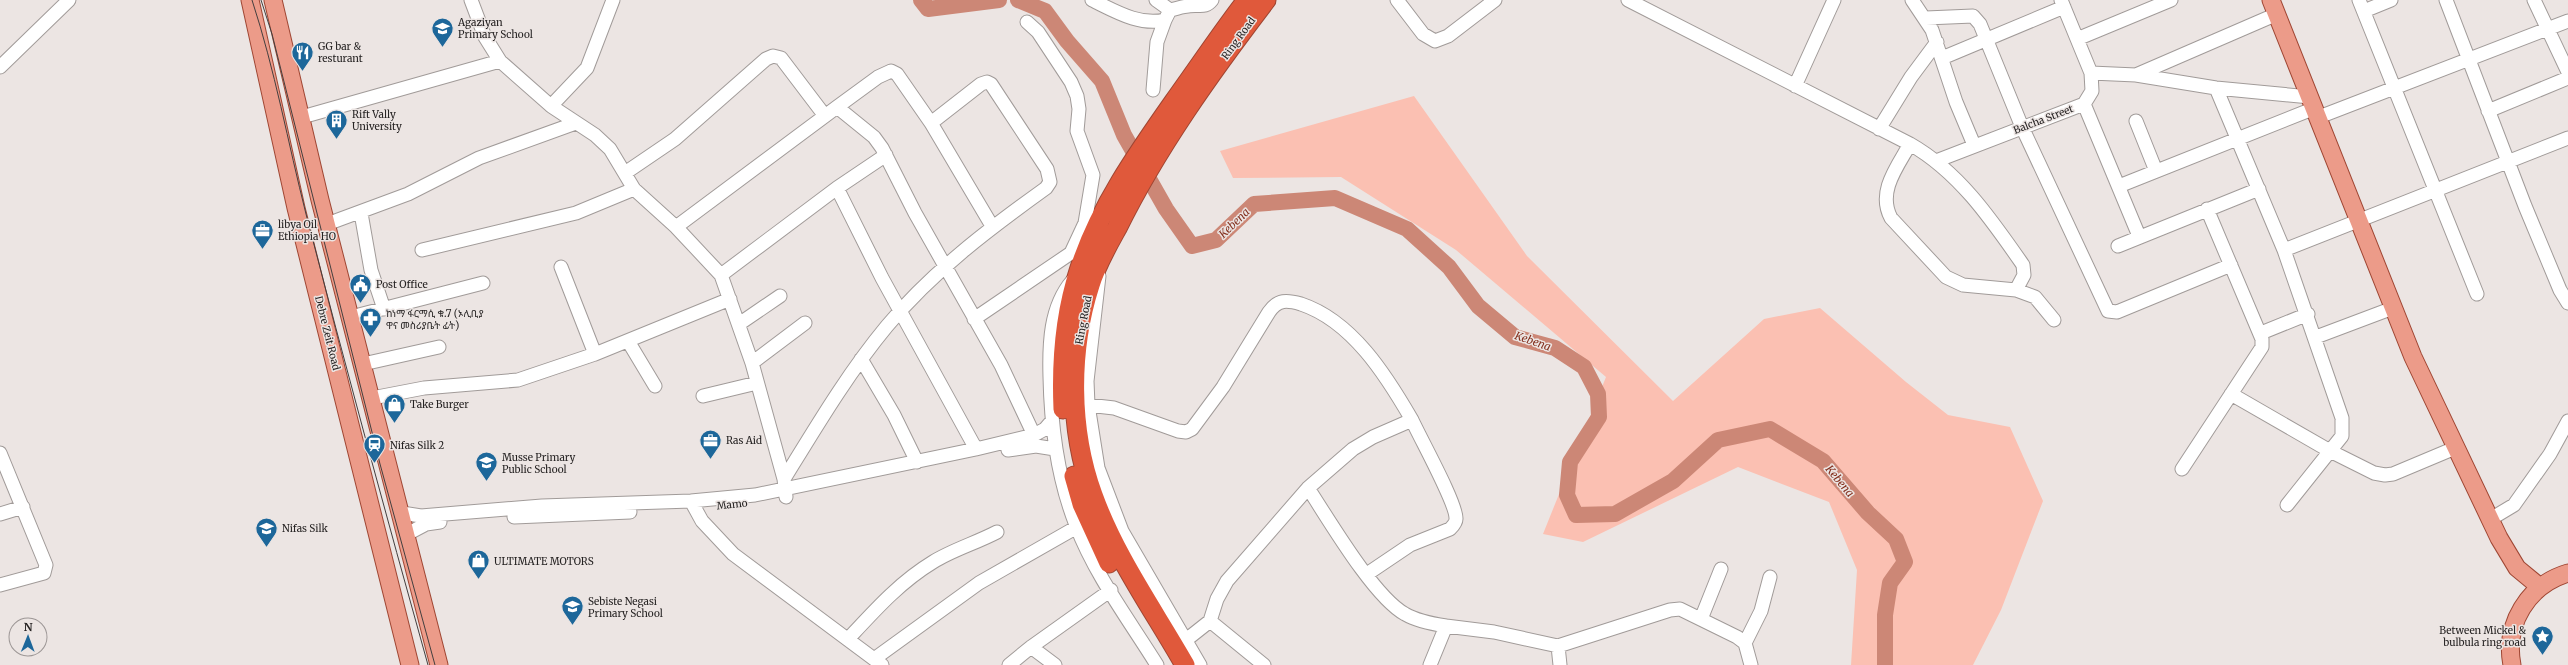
<svg xmlns="http://www.w3.org/2000/svg" width="2568" height="665" font-family="Merriweather,'Noto Sans Ethiopic',serif">
  <style>
    .green { fill: #fbc0b2 }
    .lines { fill: none; stroke-linecap: round; stroke-linejoin: round }
    .river { stroke: #cc8776; stroke-width: 16 }
    .minor-casing { stroke: #a19b99; stroke-width: 15 }
    .major-casing { stroke: #9f4633; stroke-width: 19 }
    .highway-casing { stroke: #9f4633; stroke-width: 21 }
    .minor { stroke: #fff; stroke-width: 13 }
    .major { stroke: #ec9b89; stroke-width: 17 }
    .highway { stroke: #e0593b; stroke-width: 19 }
    .tram { stroke: #433f3f; stroke-width: 1 }
    .labels { text-anchor: middle; stroke-width: 3; stroke-linejoin: round; paint-order: stroke }
    .poi-label { font-size: 10px; fill: #262323; stroke: #ece5e3; text-anchor: start }
    .street-label { font-size: 10px; fill: #262323; stroke: #ece5e3 }
    .water-label { font-size: 11px; font-style: italic; fill: #832f1d; stroke: #ece5e3 }
  </style>
  <rect width="100%" height="100%" fill="#ece5e3"/>
  <path class="green" d="M1414,96L1527,256L1673,401L1764,319L1820,308L1906,382L1948,415L2010,427L2043,501L2001,610L1973,665H1851L1857,570L1829,502L1738,467L1583,542L1543,534L1606,377L1456,250L1341,177L1233,178L1220,151Z"/>
  <g class="lines">
    <path class="river" d="M921,0L928,9L999,0
      M1018,0L1045,11L1067,41L1102,81L1124,135L1166,209L1192,246L1216,240L1254,204L1335,198L1407,229L1449,267L1478,306L1515,337L1555,348L1584,367L1598,394L1599,417L1570,462L1567,495L1576,515L1615,514L1673,481L1718,440L1770,429L1823,461L1868,513L1896,539L1905,562L1890,583L1885,615V665"/>
    <defs>
      <path id="minor" d="M471,0L485,37L500,61
        M1092,0C1115,11 1139,26 1165,20L1170,10C1176,9 1183,6 1189,6C1199,4 1205,9 1212,0
        M1156,0L1170,10
        M1397,0L1423,34L1435,41L1448,36L1495,0
        M1628,0L1910,144C1959,172 1991,219 2023,265L2024,275L2016,290
        M1912,0L1932,30L1956,102L1974,145
        M2061,0L2091,73L2092,91L2084,104
        M2359,0L2477,294
        M2446,0L2525,206L2560,290L2568,303
        M2534,0L2568,72
        M2364,11L2391,0
        M1926,18L1973,16L1980,24L2022,127L2108,311L2117,312L2231,265
        M2077,39L2171,0
        M1942,58L2064,7
        M0,67L69,0
        M2091,73L2136,75L2216,88L2310,97
        M2136,75L2277,14
        M1795,86L1834,0
        M2216,88L2284,250L2342,418V436L2287,505
        M1153,90L1157,42L1165,20
        M551,106L587,68L613,0
        M837,107L874,137L882,148L915,213L1001,365L1034,435
        M2488,111L2568,78
        M302,117L500,61L551,106L595,135L610,149L634,189L676,227L721,275L752,363L784,479L786,497
        M2319,117L2568,21
        M2136,121L2156,171
        M1879,129L1911,77L1937,42
        M1910,144C1897,167 1877,192 1891,218L1946,277L1963,285L2016,290L2035,297L2054,320
        M1936,161L2084,104L2139,236
        M625,173L675,139L766,59L773,56L781,58L825,116
        M2119,186L2315,108
        M837,188L882,278L976,449
        M361,213L371,270L384,309
        M327,224L408,194L479,158L576,123
        M676,227L837,107L878,77L891,71L897,74L931,123L992,226
        M2118,246L2259,189
        M422,250L576,213L634,189
        M2284,250L2568,138
        M561,267L595,354
        M721,275L837,188L886,155
        M1099,276L1087,381L1088,405L1098,468L1122,531L1200,665
        M1072,281C1050,307 1049,344 1050,377C1051,428 1057,477 1076,525C1095,575 1129,620 1157,665
        M351,317L483,283
        M974,319L1071,253L1085,223L1093,175L1077,131L1079,109L1077,96L1071,82L1038,32L1027,22
        M739,324L780,296
        M2261,333L2308,314
        M2316,337L2393,308
        M628,341L655,386
        M861,359L894,415L917,462
        M752,363L805,323
        M363,364L439,347
        M2231,394L2330,451L2374,473L2385,475L2393,474L2455,448
        M703,396L757,383
        M372,398L424,388L518,380L595,354L730,299
        M1088,405L1114,408L1178,431L1186,432L1192,429L1223,387L1269,312C1278,299 1287,300 1301,304C1352,321 1386,375 1412,420L1373,437L1353,449L1308,488L1227,581L1217,599L1210,621
        M1008,450L1036,446L1055,449
        M0,453L46,565L44,573L0,585
        M2182,469L2262,347V339L2207,209
        M784,479C816,427 848,373 887,326C933,271 989,229 1046,188L1050,182L1047,169L991,84L987,82L981,84L931,123
        M1308,488C1329,520 1374,597 1405,614C1417,621 1433,624 1446,626
        M691,501L702,521L733,554L882,665
        M402,513L421,516L542,506L691,501L755,495L976,449L1034,435L1045,429L1051,422
        M0,514L23,507
        M514,517L630,512
        M2489,520L2514,505L2550,454L2568,421
        M407,534L426,524L440,522
        M1367,574L1410,545L1450,529C1453,526 1456,523 1456,519C1457,504 1420,438 1412,420
        M1701,619L1721,569
        M849,638C875,610 900,582 933,562C952,550 976,543 997,532
        M1186,640L1210,621L1264,665
        M1745,643L1761,611L1770,577
        M1558,646L1670,610L1680,609L1737,637L1745,643L1751,665
        M1031,647L1055,665
        M874,659L979,583L1077,527
        M1009,665L1031,647L1111,590
        M1430,665L1446,626L1494,632L1558,646L1560,665"/>
      <path id="major" d="M250,0L296,208L410,665
        M273,0L320,200L439,665
        M2271,0L2413,357L2499,538L2517,568L2540,587
        M2512,665C2504,624 2528,585 2568,573"/>
      <path id="highway" d="M1063,409C1061,362 1064,316 1079,271C1099,207 1140,150 1178,96C1201,64 1223,31 1247,0
        M1074,476L1082,504L1109,563
        M1185,665C1153,609 1115,556 1093,495C1069,429 1069,351 1090,285C1096,265 1107,246 1117,228C1157,147 1211,72 1266,0"/>
    </defs>
    <use href="#minor" class="minor-casing"/>
    <use href="#major" class="major-casing"/>
    <use href="#highway" class="highway-casing"/>
    <use href="#minor" class="minor"/>
    <use href="#major" class="major"/>
    <use href="#highway" class="highway"/>
    <path class="tram" d="M252,0C275,70 288,143 306,214C345,365 386,515 428,665
      M261,0L272,34L380,464L435,665"/>
  </g>
  <defs>
    <symbol id="school-pin" viewBox="-11 -11 22 30"><path d="M0 17L-7.5 6A9.5 9.5 0 1 1 7.5 6Z" fill="#1d679a" stroke="#ece5e3"/><path d="M0-5L7-2L0 1L-7-2ZM-4 1L0 2.5L4 1V4Q0 6-4 4Z" fill="#fff"/></symbol>
    <symbol id="restaurant-pin" viewBox="-11 -11 22 30"><path d="M0 17L-7.5 6A9.5 9.5 0 1 1 7.5 6Z" fill="#1d679a" stroke="#ece5e3"/><path d="M-5-6h1v4h1v-4h1v4h1v-4h1v5L-1.5 .5V6h-2V.5L-5-1ZM5-6V6H3V1.5H1.5Q1.5-4 5-6Z" fill="#fff"/></symbol>
    <symbol id="building-pin" viewBox="-11 -11 22 30"><path d="M0 17L-7.5 6A9.5 9.5 0 1 1 7.5 6Z" fill="#1d679a" stroke="#ece5e3"/><path d="M-4-6H4V6H1V3H-1V6H-4ZM-2.5-4.3h1.7v1.8h-1.7ZM.8-4.3h1.7v1.8H.8ZM-2.5-1h1.7V.8h-1.7ZM.8-1h1.7V.8H.8Z" fill="#fff"/></symbol>
    <symbol id="office-pin" viewBox="-11 -11 22 30"><path d="M0 17L-7.5 6A9.5 9.5 0 1 1 7.5 6Z" fill="#1d679a" stroke="#ece5e3"/><path d="M-6-3h4V-5.5h4V-3h4V5H-6ZM-1-4.5V-3h2v-1.5ZM-6 0V1H6V0Z" fill="#fff"/></symbol>
    <symbol id="civic-pin" viewBox="-11 -11 22 30"><path d="M0 17L-7.5 6A9.5 9.5 0 1 1 7.5 6Z" fill="#1d679a" stroke="#ece5e3"/><path d="M-.6-6.5H3V-4.5H.6V-3L4-1V1h2V6H-6V1h2V-1L-.6-3ZM-1.2 2.5V6h2.4V2.5Z" fill="#fff"/></symbol>
    <symbol id="pharmacy-pin" viewBox="-11 -11 22 30"><path d="M0 17L-7.5 6A9.5 9.5 0 1 1 7.5 6Z" fill="#1d679a" stroke="#ece5e3"/><path d="M-2-6h4v4h4v4h-4v4h-4v-4h-4v-4h4Z" fill="#fff"/></symbol>
    <symbol id="shop-pin" viewBox="-11 -11 22 30"><path d="M0 17L-7.5 6A9.5 9.5 0 1 1 7.5 6Z" fill="#1d679a" stroke="#ece5e3"/><path d="M-5-2.5h2.3a2.7 3.5 0 0 1 5.4 0H5L5.5 6h-11ZM-1.5-2.5h3a1.5 2.3 0 0 0-3 0Z" fill="#fff"/></symbol>
    <symbol id="station-pin" viewBox="-11 -11 22 30"><path d="M0 17L-7.5 6A9.5 9.5 0 1 1 7.5 6Z" fill="#1d679a" stroke="#ece5e3"/><path d="M-3-6H3Q5-6 5-4V2Q5 4 3 4L4.5 6H3L1.5 4h-3L-3 6H-4.5L-3 4Q-5 4-5 2V-4Q-5-6-3-6ZM-3.5-4v3h7v-3ZM-3.5 1v1.5H-2V1ZM2 1v1.5H3.5V1Z" fill="#fff"/></symbol>
    <symbol id="university-pin" viewBox="-11 -11 22 30"><path d="M0 17L-7.5 6A9.5 9.5 0 1 1 7.5 6Z" fill="#1d679a" stroke="#ece5e3"/><path d="M0-5L7-2L0 1L-7-2ZM-4 1L0 2.5L4 1V4Q0 6-4 4Z" fill="#fff"/></symbol>
    <symbol id="sight-pin" viewBox="-11 -11 22 30"><path d="M0 17L-7.5 6A9.5 9.5 0 1 1 7.5 6Z" fill="#1d679a" stroke="#ece5e3"/><path d="M0-6L1.8-2.2L6-1.7L2.9 1.2L3.7 5.4L0 3.3L-3.7 5.4L-2.9 1.2L-6-1.7L-1.8-2.2Z" fill="#fff"/></symbol>
  </defs>
  <g fill-rule="evenodd">
    <use href="#school-pin" x="430" y="16" width="25" height="34"/>
    <use href="#restaurant-pin" x="290" y="40" width="25" height="34"/>
    <use href="#building-pin" x="324" y="108" width="25" height="34"/>
    <use href="#office-pin" x="250" y="218" width="25" height="34"/>
    <use href="#civic-pin" x="348" y="272" width="25" height="34"/>
    <use href="#pharmacy-pin" x="358" y="306" width="25" height="34"/>
    <use href="#shop-pin" x="382" y="392" width="25" height="34"/>
    <use href="#office-pin" x="698" y="428" width="25" height="34"/>
    <use href="#station-pin" x="362" y="432" width="25" height="34"/>
    <use href="#school-pin" x="474" y="450" width="25" height="34"/>
    <use href="#university-pin" x="254" y="516" width="25" height="34"/>
    <use href="#shop-pin" x="466" y="548" width="25" height="34"/>
    <use href="#school-pin" x="560" y="594" width="25" height="34"/>
    <use href="#sight-pin" x="2530" y="624" width="25" height="34"/>
  </g>
  <g class="labels">
    <g class="poi-label">
      <text x="458" y="26">Agaziyan<tspan x="458" dy="12">Primary School</tspan></text>
      <text x="318" y="50">GG bar &amp;<tspan x="318" dy="12">resturant</tspan></text>
      <text x="352" y="118">Rift Vally<tspan x="352" dy="12">University</tspan></text>
      <text x="278" y="228">libya Oil<tspan x="278" dy="12">Ethiopia HO</tspan></text>
      <text x="376" y="288">Post Office</text>
      <text x="386" y="317">ከነማ ፋርማሲ ቁ.7 (ኦሊቢያ<tspan x="386" dy="12">ዋና መስሪያቤት ፊት)</tspan></text>
      <text x="410" y="408">Take Burger</text>
      <text x="726" y="444">Ras Aid</text>
      <text x="390" y="449">Nifas Silk 2</text>
      <text x="502" y="461">Musse Primary<tspan x="502" dy="12">Public School</tspan></text>
      <text x="282" y="532">Nifas Silk</text>
      <text x="494" y="565">ULTIMATE MOTORS</text>
      <text x="588" y="605">Sebiste Negasi<tspan x="588" dy="12">Primary School</tspan></text>
      <text x="2526" y="634" text-anchor="end">Between Mickel &amp;<tspan x="2526" dy="12">bulbula ring road</tspan></text>
    </g>
    <g class="street-label">
      <text transform="translate(1238 38) rotate(-54)" y="4">Ring Road</text>
      <text transform="translate(2043 119) rotate(-21)" y="4">Balcha Street</text>
      <text transform="translate(1083 320) rotate(-79)" y="4">Ring Road</text>
      <text transform="translate(328 333) rotate(76)" y="4">Debre Zeit Road</text>
      <text transform="translate(732 504) rotate(-6)" y="4">Mamo</text>
    </g>
    <g class="water-label">
      <text transform="translate(1234 223) rotate(-44)" y="4">Kebena</text>
      <text transform="translate(1533 341) rotate(19)" y="4">Kebena</text>
      <text transform="translate(1840 481) rotate(50)" y="4">Kebena</text>
    </g>
  </g>
  <g transform="translate(28 637) rotate(1)"><circle r="19" fill="#ece5e3" stroke="#9d9796"/>
  <path d="M0-3L7 15L0 10L-7 15Z" fill="#1d679a"/>
  <text y="-6" font-size="11" font-weight="bold" text-anchor="middle" fill="#262323">N</text>
  </g>
</svg>
